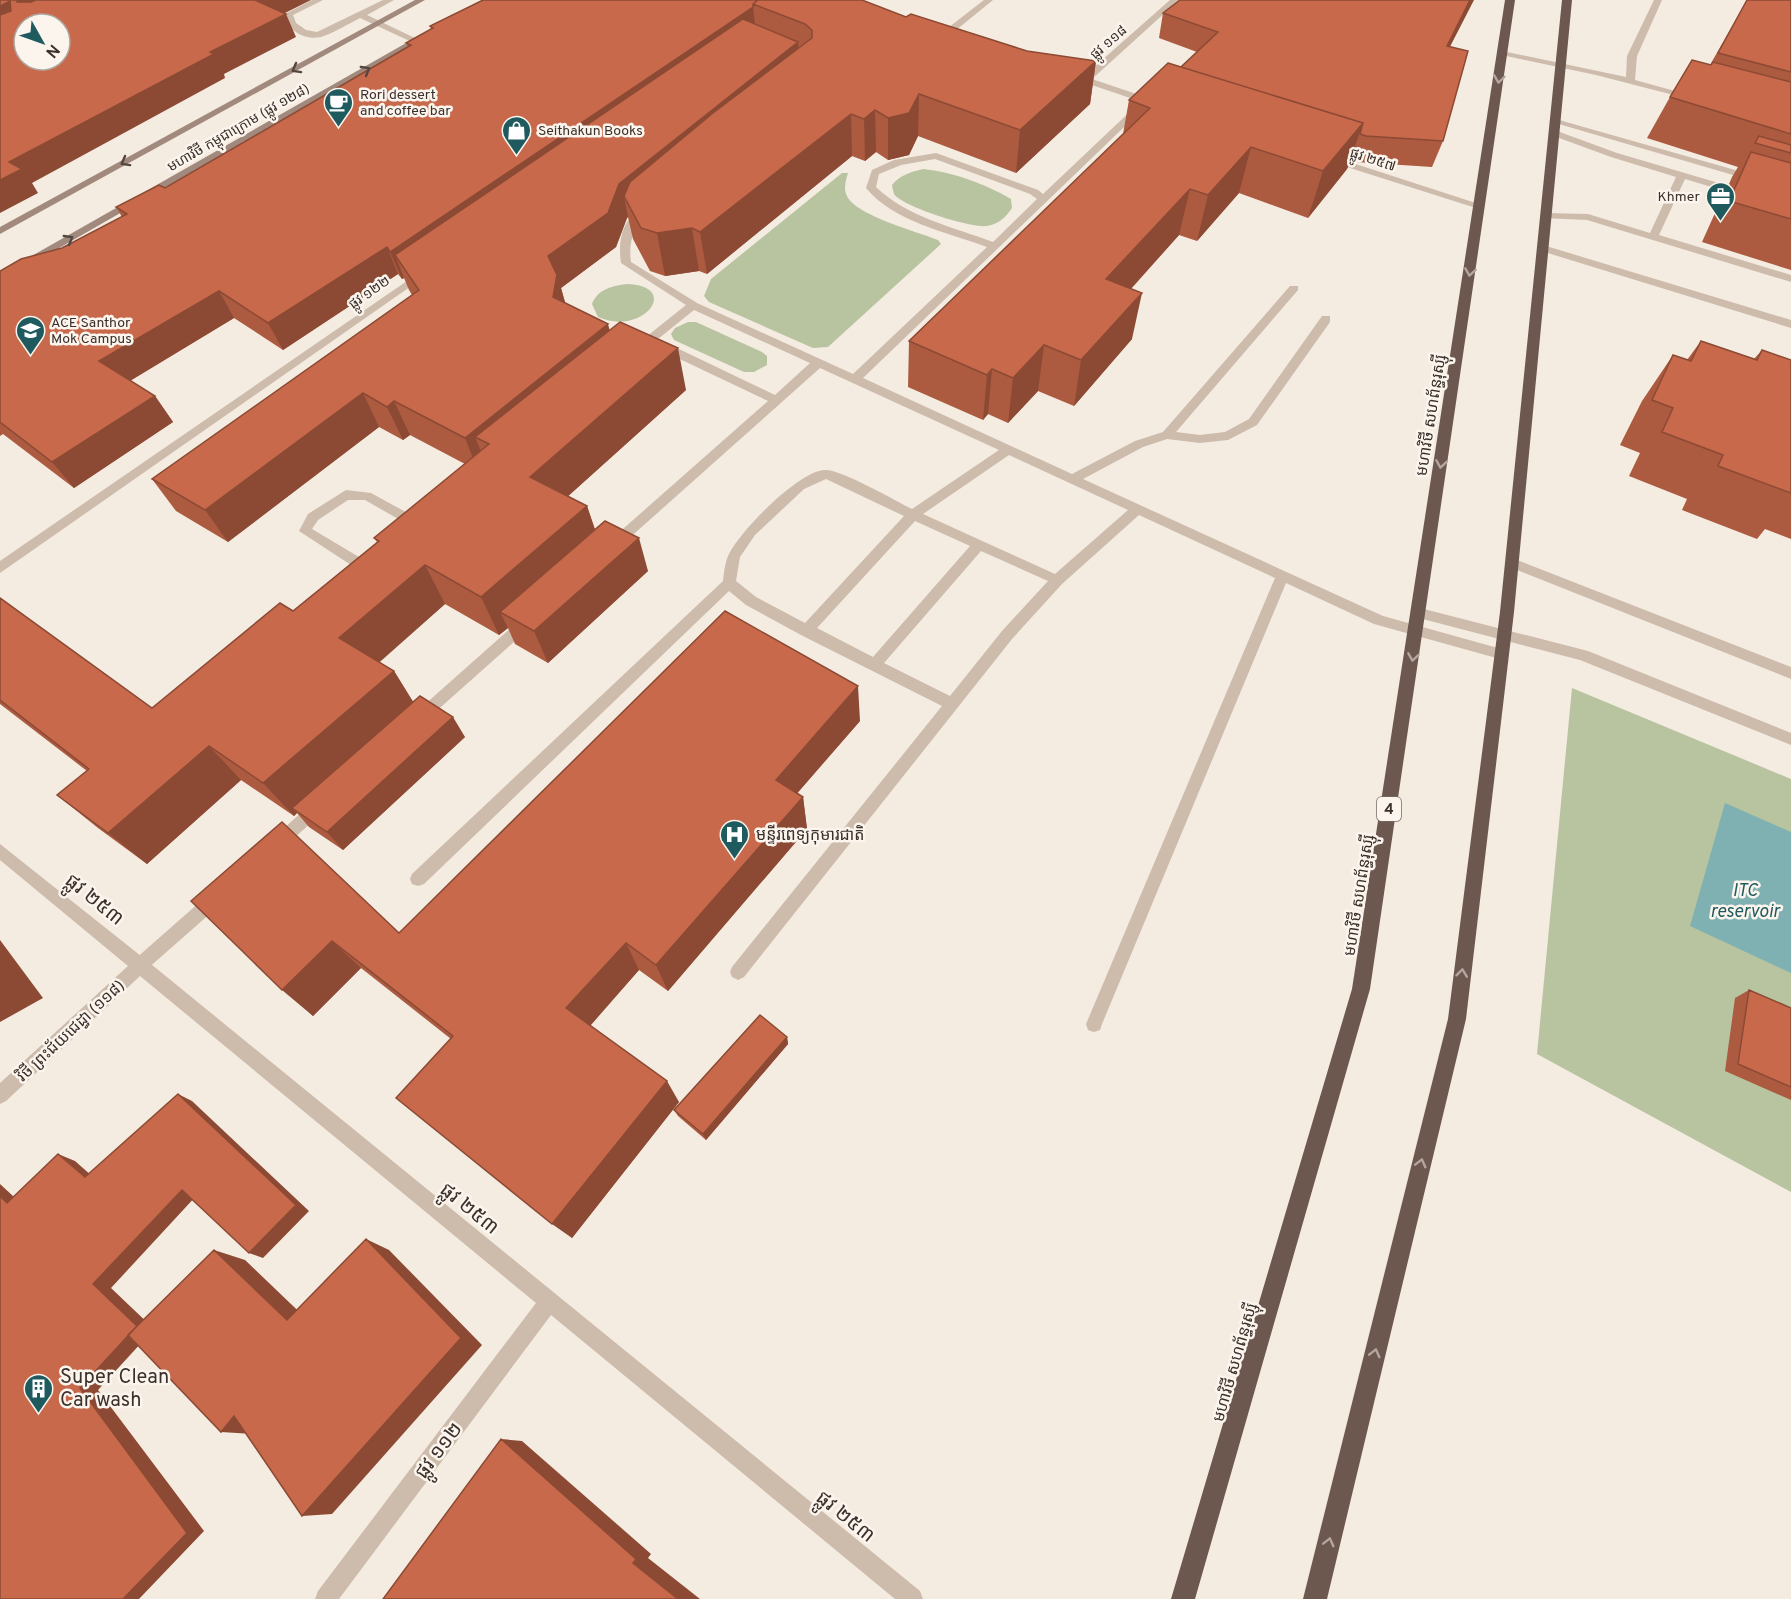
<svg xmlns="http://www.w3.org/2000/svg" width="1791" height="1599" font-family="Overpass,'Noto Sans Khmer',sans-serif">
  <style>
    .green { fill: #b8c4a0 }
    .water { fill: #7fb0b2 }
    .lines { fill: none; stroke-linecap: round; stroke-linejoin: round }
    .service { fill: #cdbbac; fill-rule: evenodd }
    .minor { fill: #cdbbac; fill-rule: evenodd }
    .secondary { fill: #a18a7d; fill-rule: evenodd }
    .trunk { fill: #6c584f; fill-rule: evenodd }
    .wall { fill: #ac5a40 }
    .shaded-wall { fill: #8c4a34 }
    .building { fill: #c8694b; stroke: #8c4a34; stroke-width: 1.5; fill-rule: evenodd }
    .oneway { stroke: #544640 }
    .oneway2 { stroke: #b4a69e }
    .labels { text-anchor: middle; stroke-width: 5; stroke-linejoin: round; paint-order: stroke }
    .far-street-label { font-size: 14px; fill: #3b302b; stroke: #fbf5ee }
    .far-poi-label { font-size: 14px; fill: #3b302b; stroke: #fbf5ee; text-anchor: start }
    .shield { fill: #fbf5ee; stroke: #756b66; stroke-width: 1.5 }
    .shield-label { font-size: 15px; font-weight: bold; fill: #3b302b }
    .street-label { font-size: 16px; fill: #3b302b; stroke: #fbf5ee }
    .poi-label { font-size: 16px; fill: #3b302b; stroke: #fbf5ee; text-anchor: start }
    .water-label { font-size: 18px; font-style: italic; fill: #1f5a5e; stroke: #fbf5ee }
    .near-street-label { font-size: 20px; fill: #3b302b; stroke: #fbf5ee }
    .near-poi-label { font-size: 20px; fill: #3b302b; stroke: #fbf5ee; text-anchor: start }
  </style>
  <rect width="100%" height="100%" fill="#f4ebe1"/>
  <path class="green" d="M923,169C952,172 986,184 1011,199L1012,208C1006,217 998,225 986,226C971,228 903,207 894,194C894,193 892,187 892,185C900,175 911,172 923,169Z
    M842,173H848C846,180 843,188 847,196C855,215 918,232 938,240L941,244L828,347L813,348L709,302L704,296L711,279Z
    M627,284C682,286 643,337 598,317L592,304C598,289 612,286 627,284Z
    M688,322H696L762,352L767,356V365L754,372H744L674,340L671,334L675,328Z
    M1572,688L1791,779V1192L1537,1054Z"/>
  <path class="water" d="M1725,803L1791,832V973L1690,926Z"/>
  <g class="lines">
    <path class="service" d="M312,0H323L293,15L296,23L306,30L317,32L383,0H394L367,15L421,41L414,43L360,18C348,24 334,33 321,37C305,41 286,30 285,14Z
      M984,0H993L950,35H944V31Z
      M1654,0H1662L1637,56L1635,80L1693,96V100L1596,75L1497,54L1502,51L1626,77L1627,56Z
      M1138,104L1146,106L863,378L1072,474L1135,441L1163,432L1290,286H1298V290L1176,432L1200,435L1225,432L1249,419L1322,316H1330V322L1257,425L1228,440L1200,443L1167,439L1143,447L1083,479L1383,616L1505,650L1507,654L1505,658L1500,659L1374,624L1286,583L1102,1024L1100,1030L1094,1032L1088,1030L1086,1024L1275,578L1139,515L1062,584L1012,639L744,977L738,980L732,977L730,972L732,967L942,706L801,635L746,605L729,591L424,884L418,886L412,884L410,879L412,874L723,581C724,572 725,562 729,554C740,531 798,472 824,470C839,468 896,501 912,509L999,450L820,368L617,549H607L606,546L607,543L768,401L646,343V337L686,305L621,263C618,244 621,218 642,210L647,213C634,229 628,240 631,262L697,303L853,374L987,247C947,232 894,222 866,188L872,170L894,160L936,153L1038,190L1043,194ZM935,159L1030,194L1037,199L993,242C953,227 907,217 876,187L879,174L901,165ZM694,310L810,363L775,395L658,339ZM1009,455L1128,510L1055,574L923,514ZM826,479L904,516L805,623L756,597L736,581L740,557L755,535L804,489ZM915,521L970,546L873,657L817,628ZM981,551L1048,581L1002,631L950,696L884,663Z
      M1552,118L1791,186V192L1552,122Z
      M1551,131H1557L1617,153L1749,192V196L1745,197L1685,179L1659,235L1791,275V282L1587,220L1542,218V214L1546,213L1588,214L1650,233L1676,177L1611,157L1551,135Z
      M1538,246H1546L1791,320V328L1538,250Z
      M346,490L371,493L424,522L425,525L424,528H414L365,500H348L318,520L312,529L359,557L377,561L379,564L372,569L351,565L299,531L308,514Z
      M1512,558L1791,667V679L1507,566L1505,563L1507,560Z
      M1420,608L1588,651L1791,733V745L1580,660L1415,617L1413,613Z
      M527,617L534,622L532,626L424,722H414L412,718L414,714L522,618Z
      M318,801L323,802L326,807L323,812L283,848L278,850L273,848L270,843L273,838L313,802Z
      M215,892L221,894L223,899L221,904L146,970L140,973L134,970L132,965L134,960L209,894Z"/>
    <path class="minor" d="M1170,0H1179L1092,79L1154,100V104H1148L1071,78V74L1084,76Z
      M1328,157H1334L1485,206L1476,208L1328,161Z
      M423,270L427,271V275L0,573V561Z
      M0,844L146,960L920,1591L923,1599H895L551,1315L339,1599H315L318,1591L536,1303L140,976L6,1101L0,1104V1083L128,966L0,860Z"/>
    <path class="secondary" d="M415,0H425L0,234V227Z
      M422,34L429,36L0,282V274Z"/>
    <path class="trunk" d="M1505,0H1515L1370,989L1195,1599H1171L1352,989Z
      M1562,0H1572L1514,612L1466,1019L1327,1599H1303L1448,1019L1500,612Z"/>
  </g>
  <path class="wall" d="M483,0H862L906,17L1027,51L1096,61L1090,104L1016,173L918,136L909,155L888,160L876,152L865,161L852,156L707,274L699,271L665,276L650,271L633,239L628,217L627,218L616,247L561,288L565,303L610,331L686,390L568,496L587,506L595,529L648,571L548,663L515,644L508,628L499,635L445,604L379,662L394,671L413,702L465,737L343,850L309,827L297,813L294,816L241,780L147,864L98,828L57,795L87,771L0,704V598L152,708L293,611L377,542L374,538L465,464L410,435L403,440L379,427L228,542L176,511L152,479L412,295L409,290L404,278L402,279L398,274L283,350L234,318L130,381L155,396L173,422L74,488L3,434L0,436V271L62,248L122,217L116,207L165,188L408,47L406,43L431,29L430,26Z
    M1747,0H1791V270L1702,242L1724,193L1730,184H1729L1732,177L1738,167L1647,138L1670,97L1710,65Z
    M1163,13L1450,47L1443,141L1432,167L1356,162L1351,160L1347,169L1308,218L1239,193L1197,241L1179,235L1131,289L1132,339L1074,406L1038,391L1008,423L988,414L983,420L908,387L909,341L1123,134L1129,100L1181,67L1197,52L1159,38Z
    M1701,341L1754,359L1762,350L1791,360V539L1765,529L1757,539L1682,510L1687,499L1629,476L1640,453L1620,445L1642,401L1673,355L1687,360Z
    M860,721L797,793L803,797L807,829L668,991L639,970L590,1025L679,1102L572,1238L451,1039L361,968L313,1016L191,901L399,933Z
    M1749,990L1791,1008V1100L1725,1071L1735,998Z
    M787,1037L788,1044L706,1140L678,1116L674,1110Z"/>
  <path class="shaded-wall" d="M18,0H76L32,22L17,2Z
    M255,0H311L265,23Z
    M1470,0H1474L1437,72L1447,46Z
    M10,1L24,24L0,36V6Z
    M753,7L756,34L395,255L404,278L402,279L390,252Z
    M286,14L296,37L224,74L225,78L32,183L38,193L0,213V180L9,162L210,52Z
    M798,42L801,76L624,196L628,217L627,218L616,247L561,288L567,309L553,297L548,256L619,184Z
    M1096,61L1090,104L1016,173L1020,130Z
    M919,94L918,136L909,155L888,160V118Z
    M875,110L876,152L865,161L864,119Z
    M851,114L852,156L707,274L700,232Z
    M1363,123L1347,169L1308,218L1323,171Z
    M1251,147L1239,193L1197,241L1208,195Z
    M1190,189L1179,235L1098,325L1106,279Z
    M692,228L699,271L665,276L657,233Z
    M387,247L398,274L283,350L268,323Z
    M219,291L234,318L118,388L99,361Z
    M1142,293L1132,339L1074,406L1081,360Z
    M608,324L617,358L489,444L475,437L486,464L478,471L465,438Z
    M1044,345L1038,391L1008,423L1013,378Z
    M678,348L686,390L545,517L530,477Z
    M992,369L988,414L983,420L987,375Z
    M363,393L379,427L228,542L205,510Z
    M155,396L173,422L74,488L52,462Z
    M394,401L410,435L403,440L387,407Z
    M587,506L600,546L500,612L508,628L499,635L481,597Z
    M639,538L648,571L548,663L534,631Z
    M425,565L445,604L364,676L339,638Z
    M394,671L417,708L292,808L297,813L294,816L263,783Z
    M858,686L860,721L781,812L776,780Z
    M453,717L465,737L343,850L327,832Z
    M209,746L241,780L147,864L108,833Z
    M803,797L807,829L668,991L656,965Z
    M0,940L43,998L0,1022Z
    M332,941L361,968L313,1016L282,990Z
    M626,943L639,970L584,1033L566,1008Z
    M787,1037L788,1044L706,1140L703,1134Z
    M667,1081L679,1102L572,1238L552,1224Z
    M178,1094L192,1101L309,1211L263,1258L249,1253Z
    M58,1154L75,1161L101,1184L85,1177Z
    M0,1184L26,1208L7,1203L0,1196Z
    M182,1190L197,1195L111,1288L154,1329L98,1390L204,1531L139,1599H123L80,1388L93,1284Z
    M366,1239L389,1250L482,1345L332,1514L302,1516Z
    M214,1250L245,1260L315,1327L287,1320Z
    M234,1416L253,1434L221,1432Z
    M501,1439L522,1441L651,1554L648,1558L700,1599H678L633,1563Z"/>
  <path class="building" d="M0,0H18L17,2H31L36,0H255L286,14L210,52L214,54L9,162L22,169L0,180V15L11,11L10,1L0,6ZM24,24H60V60H24Z
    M483,0H758L753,4V7L390,252L387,247L268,323L219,291L99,361L155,396L52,462L0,422V271L21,259L62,248L127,214L116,207L159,185L165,188L411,45L406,43L433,28L430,26Z
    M758,0H862L906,17L911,14L1027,51L1096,61L1020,130L919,94L909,113L888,118L875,110L864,119L851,114L700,232L692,228L657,233L641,228L624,196L630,182L713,113L812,38V30L805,24L753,4Z
    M1180,0H1470L1447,46L1468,51L1443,141L1366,136L1360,134L1363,123L1181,67L1218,32L1163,13Z
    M1747,0H1791V72L1718,53Z
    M743,19L798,42L619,184L608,213L548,256L557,275L553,297L608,324L465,438L394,401L387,407L363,393L205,510L152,479L419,290L395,255Z
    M1692,60L1711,65L1713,62L1791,82V134L1670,97Z
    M1168,63L1363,123L1323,171L1251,147L1208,195L1190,189L1106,279L1142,293L1081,360L1044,345L1013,378L992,369L987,375L909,341L1150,108L1129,100Z
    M1759,136L1791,145V153L1755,143Z
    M1751,152L1791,163V219L1729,201Z
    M620,322L678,348L530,477L587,506L481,597L425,565L339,638L394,671L263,783L209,746L108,833L57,795L89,769L0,700V598L152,708L280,603L293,611L379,541L374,538L489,444L475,437Z
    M1701,341L1757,360L1762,350L1791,360V493L1718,466L1723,455L1662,432L1673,408L1652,400L1673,355L1691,361Z
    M605,521L639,538L534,631L500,612Z
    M725,611L858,686L776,780L803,797L656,965L626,943L566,1008L667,1081L552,1224L396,1098L453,1036L332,941L282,990L191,901L282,822L399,933Z
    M420,696L453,717L327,832L292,808Z
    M1749,990L1791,1008V1087L1738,1064Z
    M760,1015L787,1037L703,1134L674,1110Z
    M178,1094L296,1205L249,1253L182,1190L93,1284L137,1326L80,1388L187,1533L123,1599H0V1196L7,1203L58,1154L85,1177Z
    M366,1239L461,1338L302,1516L234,1416L221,1432L128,1335L214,1250L287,1320Z
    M501,1439L636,1559L633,1563L678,1599H383Z"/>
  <defs><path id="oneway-chevron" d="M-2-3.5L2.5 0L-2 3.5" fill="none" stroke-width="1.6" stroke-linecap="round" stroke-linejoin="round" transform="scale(1.5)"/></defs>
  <g class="oneway">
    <use href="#oneway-chevron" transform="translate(296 69) rotate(151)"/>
    <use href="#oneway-chevron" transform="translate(366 70) rotate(-30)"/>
    <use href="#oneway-chevron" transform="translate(125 162) rotate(151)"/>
    <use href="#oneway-chevron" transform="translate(69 239) rotate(-30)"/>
  </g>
  <g class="oneway2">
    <use href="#oneway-chevron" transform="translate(1499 79) rotate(98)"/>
    <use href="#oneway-chevron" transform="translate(1470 272) rotate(99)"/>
    <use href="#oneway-chevron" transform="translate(1441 464) rotate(99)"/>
    <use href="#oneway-chevron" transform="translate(1413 657) rotate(99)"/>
    <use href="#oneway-chevron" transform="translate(1462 973) rotate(-83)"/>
    <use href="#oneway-chevron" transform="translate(1421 1163) rotate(-76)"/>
    <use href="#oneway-chevron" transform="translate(1375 1353) rotate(-76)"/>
    <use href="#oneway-chevron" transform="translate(1329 1542) rotate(-76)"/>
  </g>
  <defs>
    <symbol id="cafe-pin" viewBox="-11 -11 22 30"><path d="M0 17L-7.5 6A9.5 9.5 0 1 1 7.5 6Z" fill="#1f5a5e" stroke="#fbf5ee"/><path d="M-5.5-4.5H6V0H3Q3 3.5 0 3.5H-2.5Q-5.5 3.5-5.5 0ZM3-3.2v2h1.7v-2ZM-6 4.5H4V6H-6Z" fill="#fff"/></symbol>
    <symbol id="shop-pin" viewBox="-11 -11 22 30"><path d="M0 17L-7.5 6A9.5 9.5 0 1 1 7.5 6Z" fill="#1f5a5e" stroke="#fbf5ee"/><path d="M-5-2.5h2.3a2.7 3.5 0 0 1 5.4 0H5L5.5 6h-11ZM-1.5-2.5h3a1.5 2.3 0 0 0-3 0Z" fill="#fff"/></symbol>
    <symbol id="office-pin" viewBox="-11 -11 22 30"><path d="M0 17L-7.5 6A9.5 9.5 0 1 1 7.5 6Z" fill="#1f5a5e" stroke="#fbf5ee"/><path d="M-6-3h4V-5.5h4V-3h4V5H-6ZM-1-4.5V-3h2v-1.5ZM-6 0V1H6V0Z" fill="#fff"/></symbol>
    <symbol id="school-pin" viewBox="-11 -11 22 30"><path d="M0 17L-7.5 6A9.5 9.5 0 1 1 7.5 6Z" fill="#1f5a5e" stroke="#fbf5ee"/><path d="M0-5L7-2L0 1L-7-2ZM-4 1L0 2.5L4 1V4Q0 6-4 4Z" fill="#fff"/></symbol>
    <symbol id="hospital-pin" viewBox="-11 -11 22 30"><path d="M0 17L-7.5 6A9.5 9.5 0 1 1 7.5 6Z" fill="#1f5a5e" stroke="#fbf5ee"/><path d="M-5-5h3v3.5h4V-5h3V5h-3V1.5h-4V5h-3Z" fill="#fff"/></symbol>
    <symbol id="building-pin" viewBox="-11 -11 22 30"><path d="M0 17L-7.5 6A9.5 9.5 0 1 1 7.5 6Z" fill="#1f5a5e" stroke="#fbf5ee"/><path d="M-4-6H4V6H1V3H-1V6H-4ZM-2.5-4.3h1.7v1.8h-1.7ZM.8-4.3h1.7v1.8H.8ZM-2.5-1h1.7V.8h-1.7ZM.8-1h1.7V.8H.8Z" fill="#fff"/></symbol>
  </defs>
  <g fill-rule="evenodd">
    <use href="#cafe-pin" x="322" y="86" width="33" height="45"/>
    <use href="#shop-pin" x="500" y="114" width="33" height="45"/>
    <use href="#office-pin" x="1704" y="180" width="33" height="45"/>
    <use href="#school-pin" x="14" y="314" width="33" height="45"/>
    <use href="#hospital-pin" x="718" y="818" width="33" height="45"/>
    <use href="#building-pin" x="22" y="1372" width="33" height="45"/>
  </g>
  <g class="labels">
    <g class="far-street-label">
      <text transform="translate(1108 42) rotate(-41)" y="5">ផ្លូវ ១១៨</text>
      <text transform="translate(238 127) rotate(-30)" y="5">មហាវិថី កម្ពុជាក្រោម (ផ្លូវ ១២៨)</text>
      <text transform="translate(1373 159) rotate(18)" y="5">ផ្លូវ ២៥៧</text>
      <text transform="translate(369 292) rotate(-35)" y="5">ផ្លូវ ១២២</text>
    </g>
    <g class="far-poi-label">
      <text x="360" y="99">Rori dessert<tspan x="360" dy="16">and coffee bar</tspan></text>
      <text x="538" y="135">Seithakun Books</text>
      <text x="1700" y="201" text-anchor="end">Khmer</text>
      <text x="51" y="327">ACE Santhor<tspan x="51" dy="16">Mok Campus</tspan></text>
    </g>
    <rect class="shield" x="1377" y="797" width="24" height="24" rx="4.5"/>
    <g class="shield-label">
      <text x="1389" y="814">4</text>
    </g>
    <g class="street-label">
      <text transform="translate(1430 415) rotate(-81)" y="6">មហាវិថី សហព័ន្ធរុស្ស៊ី</text>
      <text transform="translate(1358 895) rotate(-81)" y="6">មហាវិថី សហព័ន្ធរុស្ស៊ី</text>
      <text transform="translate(70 1030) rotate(-43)" y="6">វិថី ព្រះជ័យជេដ្ធា (១១៨)</text>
      <text transform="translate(1234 1362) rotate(-74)" y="6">មហាវិថី សហព័ន្ធរុស្ស៊ី</text>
    </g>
    <g class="poi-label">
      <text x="756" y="840">មន្ទីរពេទ្យកុមារជាតិ</text>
    </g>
    <g class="water-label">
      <text x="1745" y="896">ITC<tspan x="1745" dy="21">reservoir</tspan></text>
    </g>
    <g class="near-street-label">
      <text transform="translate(95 899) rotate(39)" y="7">ផ្លូវ ២៥៣</text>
      <text transform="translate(470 1208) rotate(39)" y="7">ផ្លូវ ២៥៣</text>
      <text transform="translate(438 1450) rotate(-53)" y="7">ផ្លូវ ១១២</text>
      <text transform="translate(846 1516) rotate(39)" y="7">ផ្លូវ ២៥៣</text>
    </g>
    <g class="near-poi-label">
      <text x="60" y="1383">Super Clean<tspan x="60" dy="23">Car wash</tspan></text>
    </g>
  </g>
  <g transform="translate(42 42) rotate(130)"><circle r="28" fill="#fbf5ee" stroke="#aea6a0" stroke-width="1.5"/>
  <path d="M0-4.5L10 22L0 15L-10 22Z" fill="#1f5a5e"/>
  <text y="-9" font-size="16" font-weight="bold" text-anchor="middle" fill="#3b302b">N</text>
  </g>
</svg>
